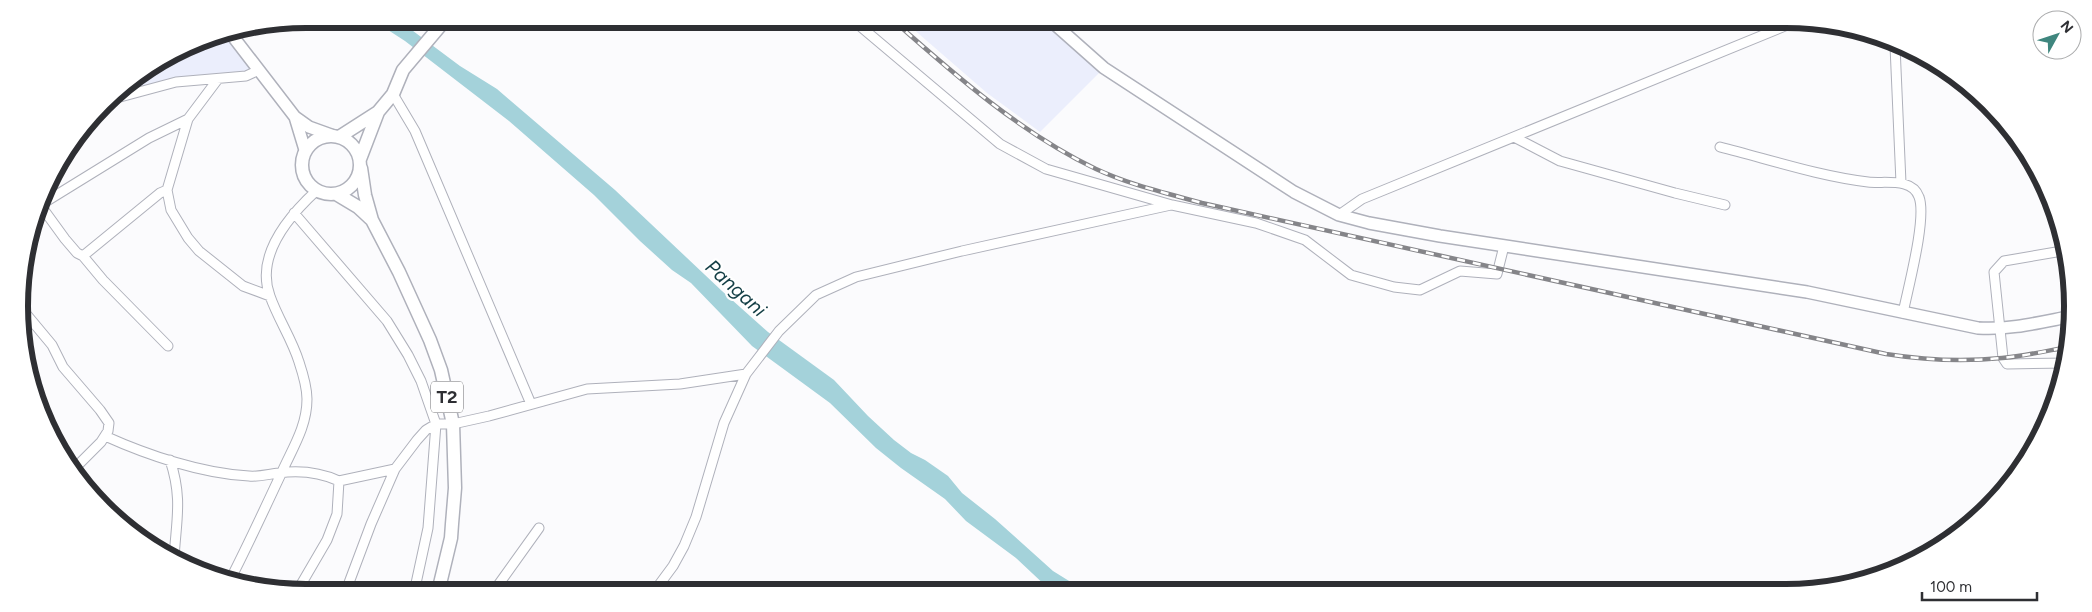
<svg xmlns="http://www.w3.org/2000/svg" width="2092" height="612" font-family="Figtree,sans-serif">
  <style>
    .built { fill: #ebeefc }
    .water { fill: #a4d2da }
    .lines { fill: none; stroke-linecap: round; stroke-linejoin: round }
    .minor-casing { stroke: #afb1bb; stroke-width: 11 }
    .major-casing { stroke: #afb1bb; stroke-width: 14 }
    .highway-casing { stroke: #afb1bb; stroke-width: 15 }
    .minor { stroke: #fff; stroke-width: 9 }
    .major { stroke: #fff; stroke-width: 11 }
    .highway { stroke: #fff; stroke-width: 12 }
    .rail-casing { stroke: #858589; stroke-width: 4.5 }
    .rail { stroke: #fff; stroke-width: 2.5; stroke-dasharray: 8; stroke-linecap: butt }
    .labels { text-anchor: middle; stroke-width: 4.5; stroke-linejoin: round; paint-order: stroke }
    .shield { fill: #fff; stroke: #6d6d70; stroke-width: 1 }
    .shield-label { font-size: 18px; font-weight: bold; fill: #2e2f33 }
    .water-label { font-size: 20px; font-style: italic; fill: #133e45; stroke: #fff }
    .rim { fill: none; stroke: #2e2f33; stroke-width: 6 }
  </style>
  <rect width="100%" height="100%" fill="#fbfbfd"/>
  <path class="built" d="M904,21H1043L1100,72L1040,132L987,93Z
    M225,35L251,69L245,72L176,78L114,94L116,90L196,41Z"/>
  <path class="water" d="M371,19H397L460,66L497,89L615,190L722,291L768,332L834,380L868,416L894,440L911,453L925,460L948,476L962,493L995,519L1053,571L1082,589H1049L1016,558L966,521L945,499L901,468L876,448L830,403L752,346L691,283L672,270L640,241L594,195L509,121L405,41Z"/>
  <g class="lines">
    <defs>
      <path id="minor" d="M854,21L1000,144L1046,169L1172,205L1256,223L1305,240L1351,275L1394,287L1420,290L1460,271L1497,274L1504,246
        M1895,46L1901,183
        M218,79L188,119L167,190L171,210L188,238L199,251L243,286L270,296
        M393,94L415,131L531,404
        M109,100L176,82L246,76L259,70
        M1514,137L1560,161L1675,193L1725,205
        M1720,147C1768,159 1818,176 1868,182C1884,184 1912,177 1919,197C1927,218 1908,288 1903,313
        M42,204L149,138L188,119
        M41,206L65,239L77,253L83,256L103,280L168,346
        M294,213L387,321L408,355L421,381L436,424L428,528L415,588
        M1339,215L1362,199L1790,24
        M83,256L160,193L167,190
        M22,309L52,345L63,367L100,410L109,423L108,431L101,442L73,470
        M2067,363L2007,364L2003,358L1994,272L2004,261L2068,250
        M105,436C147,455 203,474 249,476C259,477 269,474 279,473C301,470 319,472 339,481L337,514L327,540L299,588
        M170,460C183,499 176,521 174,559
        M339,481L395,469
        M230,580C248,545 264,510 281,474C292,449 307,427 307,399C307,387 303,374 299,362C292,339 278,319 270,296C255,256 289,216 316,191
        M347,588L371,524L395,469L417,440L426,430L436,424H453L489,416L587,389L680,384L746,374
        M496,588L539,528
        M656,589L673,566L684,546L696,517L724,423L746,374L779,331L816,295L856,277L962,251L1171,205"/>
      <path id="major" d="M1051,21L1104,68L1294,192L1339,215L1369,223L1440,236L1807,292L1978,328C2009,330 2037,323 2068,317
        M231,34L295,117L309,127L334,136
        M295,117L305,150"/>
      <path id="highway" d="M302 165a29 29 0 1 1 58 0a29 29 0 1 1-58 0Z
        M339,137L378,112L393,94L403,70L446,19
        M360,159L378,112
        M361,168L365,195L372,220L399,272L430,340L441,370L453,424L455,488L452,524L451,538L439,588
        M338,195L358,207L372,220"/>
    </defs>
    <use href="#minor" class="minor-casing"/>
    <use href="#major" class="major-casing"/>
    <use href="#highway" class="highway-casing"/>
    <use href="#minor" class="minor"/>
    <use href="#major" class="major"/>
    <use href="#highway" class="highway"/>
    <defs>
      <path id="rail" d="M894,21C956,76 1021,133 1096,169C1130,185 1166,193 1202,203L1886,354C1924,360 1963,362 2002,358C2024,356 2046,351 2068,347"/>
    </defs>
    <use href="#rail" class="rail-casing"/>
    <use href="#rail" class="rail"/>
  </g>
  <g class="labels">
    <rect class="shield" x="431" y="381.5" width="32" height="31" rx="4"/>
    <g class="shield-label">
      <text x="447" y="403">T2</text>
    </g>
    <g class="water-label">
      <text transform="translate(736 288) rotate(42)" y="7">Pangani</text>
    </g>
  </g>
  <path d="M0 0H2092V612H0ZM306 28H1786A278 278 0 0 1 2064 306V306A278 278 0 0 1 1786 584H306A278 278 0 0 1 28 306V306A278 278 0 0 1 306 28Z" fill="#fff" fill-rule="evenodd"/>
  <path class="rim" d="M306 28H1786A278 278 0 0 1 2064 306V306A278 278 0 0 1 1786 584H306A278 278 0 0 1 28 306V306A278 278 0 0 1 306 28Z"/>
  <g transform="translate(2057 35) rotate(50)"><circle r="24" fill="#ffffff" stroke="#abacad"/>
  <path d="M0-4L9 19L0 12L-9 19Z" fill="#3f867e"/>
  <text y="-8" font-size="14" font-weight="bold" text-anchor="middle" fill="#2e2f33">N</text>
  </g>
  <path d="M1922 592v8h115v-8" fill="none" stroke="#2e2f33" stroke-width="2.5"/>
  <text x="1930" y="592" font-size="15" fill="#2e2f33" stroke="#ffffff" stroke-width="4" paint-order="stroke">100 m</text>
</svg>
